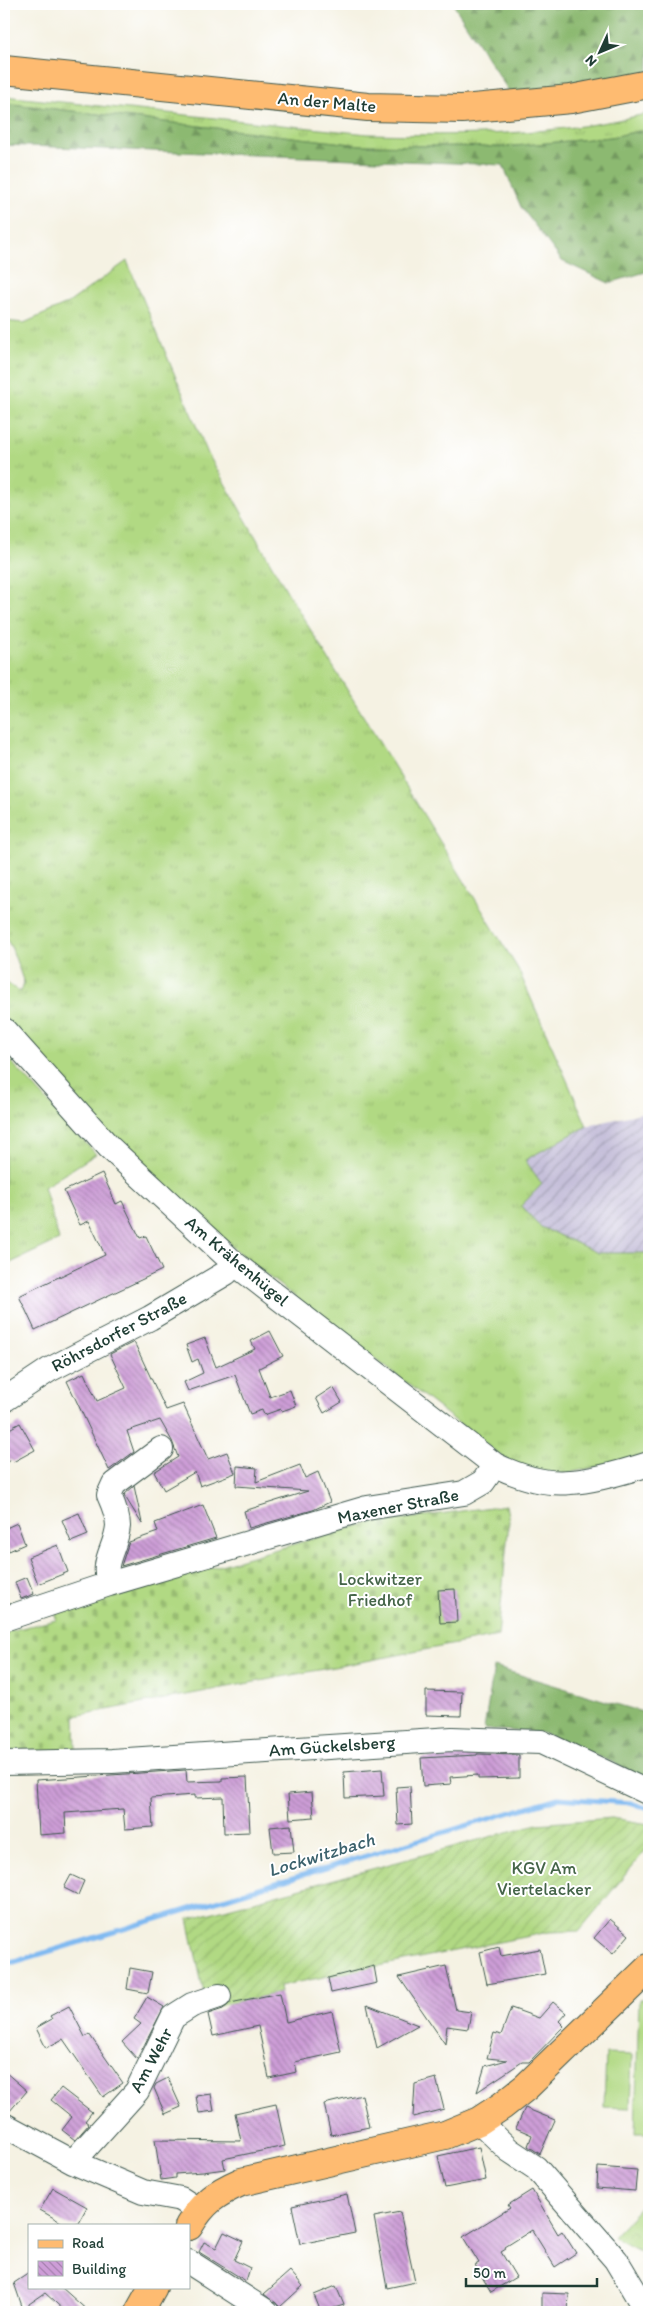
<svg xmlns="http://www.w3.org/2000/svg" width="653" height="2316" font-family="Itim,sans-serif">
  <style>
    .industrial { fill: url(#industrial-furrows) }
    .grass { fill: url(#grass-tufts); stroke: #688b5c }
    .forest { fill: url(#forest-firs); stroke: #567b52 }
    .cemetery { fill: url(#cemetery-stones); stroke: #688b5c }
    .park { fill: url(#park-crowns); stroke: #688b5c }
    .garden { fill: url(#garden-furrows); stroke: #688b5c }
    .pitch { fill: #b1d983; stroke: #688b5c }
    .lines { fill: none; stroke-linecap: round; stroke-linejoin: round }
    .stream { stroke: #80baf1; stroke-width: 5 }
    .building { fill: url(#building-back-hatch) }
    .minor-casing { stroke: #3f584e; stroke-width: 26 }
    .major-casing { stroke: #3f584e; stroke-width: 30 }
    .minor { stroke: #fff; stroke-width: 24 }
    .major { stroke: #febb71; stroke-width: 28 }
    .labels { text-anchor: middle; stroke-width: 4; stroke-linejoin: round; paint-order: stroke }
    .street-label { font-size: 18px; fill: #1f3d34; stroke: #fff }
    .park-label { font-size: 18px; fill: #446448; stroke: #fff }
    .water-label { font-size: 19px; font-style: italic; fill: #3c626d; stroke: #fff }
  </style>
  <defs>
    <pattern id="industrial-furrows" width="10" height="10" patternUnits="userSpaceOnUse" patternTransform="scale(1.25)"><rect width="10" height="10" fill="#c6c0da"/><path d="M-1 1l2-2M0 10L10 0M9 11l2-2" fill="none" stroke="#a09db2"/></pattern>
    <pattern id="grass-tufts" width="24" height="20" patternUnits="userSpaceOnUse" patternTransform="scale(1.25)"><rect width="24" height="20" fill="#b1d983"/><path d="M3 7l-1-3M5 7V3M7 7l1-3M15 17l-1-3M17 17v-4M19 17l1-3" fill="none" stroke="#98bb72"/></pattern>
    <pattern id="forest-firs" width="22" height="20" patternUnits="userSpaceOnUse" patternTransform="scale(1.25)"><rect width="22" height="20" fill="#8cb971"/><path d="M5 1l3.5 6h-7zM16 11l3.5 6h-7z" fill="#72985e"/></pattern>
    <pattern id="cemetery-stones" width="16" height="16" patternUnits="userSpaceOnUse" patternTransform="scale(1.25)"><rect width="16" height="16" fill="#b1d983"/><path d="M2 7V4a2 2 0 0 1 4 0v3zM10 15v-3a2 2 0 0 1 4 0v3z" fill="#98bb72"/></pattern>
    <pattern id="park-crowns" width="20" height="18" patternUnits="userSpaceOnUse" patternTransform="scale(1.25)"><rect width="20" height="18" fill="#b1d983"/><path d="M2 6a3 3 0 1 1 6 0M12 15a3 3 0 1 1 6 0" fill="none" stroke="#98bb72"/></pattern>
    <pattern id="garden-furrows" width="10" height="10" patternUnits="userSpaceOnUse" patternTransform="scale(1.25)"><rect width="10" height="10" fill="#b1d983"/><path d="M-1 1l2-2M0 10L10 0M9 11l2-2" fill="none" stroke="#98bb72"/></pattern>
    <pattern id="building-back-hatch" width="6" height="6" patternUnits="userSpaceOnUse" patternTransform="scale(1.25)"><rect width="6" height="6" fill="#cd9dd7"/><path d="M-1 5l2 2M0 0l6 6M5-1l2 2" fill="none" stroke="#a681af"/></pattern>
  </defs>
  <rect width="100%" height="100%" fill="#fff"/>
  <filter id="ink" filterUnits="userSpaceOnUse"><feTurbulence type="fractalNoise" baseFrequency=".02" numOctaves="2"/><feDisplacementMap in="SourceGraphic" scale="10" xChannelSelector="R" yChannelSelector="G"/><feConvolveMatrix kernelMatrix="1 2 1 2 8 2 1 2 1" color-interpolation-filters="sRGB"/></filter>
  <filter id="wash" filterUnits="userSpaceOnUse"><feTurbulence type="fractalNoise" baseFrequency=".0096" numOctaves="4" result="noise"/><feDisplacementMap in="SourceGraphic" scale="20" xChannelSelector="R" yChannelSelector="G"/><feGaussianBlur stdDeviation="1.12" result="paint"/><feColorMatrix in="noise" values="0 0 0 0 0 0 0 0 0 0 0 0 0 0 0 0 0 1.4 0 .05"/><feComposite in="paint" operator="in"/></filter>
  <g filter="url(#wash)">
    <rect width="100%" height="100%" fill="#f5f2e3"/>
    <path class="industrial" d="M649,1111V1253H598L541,1227L521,1206L542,1184L524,1160L587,1126Z"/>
    <path class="grass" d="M4,96L368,134C461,136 559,136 649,113V129L611,137L504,147L360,145L4,103Z
      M127,261L208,454L288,593L518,969L587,1126L525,1160L542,1184L521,1206L541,1227L598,1253H649V1456L563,1474L528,1469L505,1459L247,1260L113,1140L4,1017V981L20,992L24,983L12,949L4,934V321L24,323L67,304Z
      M4,1054L96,1154L44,1187L59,1240L4,1266Z"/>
    <path class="forest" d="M453,4H649V81L515,101Z
      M4,103L360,145L504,147L611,137L649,129V271L609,283L562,261L521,207L503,165L4,145Z
      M494,1667L649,1714V1782L612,1762L542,1733L484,1729Z"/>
    <path class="cemetery" d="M506,1505L509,1521L498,1636L75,1716L76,1751L4,1753V1632L56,1620L55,1613L98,1600L365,1524Z"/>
    <path class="park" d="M649,2198V2256L613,2237Z"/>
    <path class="garden" d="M612,1818L649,1824V1846L579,1931L549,1932L279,1986L280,1993L207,2008L188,1919L537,1824Z"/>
    <path class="pitch" d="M639,1999H649V2134H635Z
      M606,2054L632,2055L630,2108L604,2107Z"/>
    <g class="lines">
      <path class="stream" d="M4,1965L558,1798L631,1803L649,1809"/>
    </g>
    <g id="blocks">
      <path class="building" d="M102,1173L116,1204L122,1201L140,1238L146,1236L162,1270L35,1330L19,1296L105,1255L89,1221L80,1225L64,1191Z
        M270,1331L283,1356L259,1368L270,1397L290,1390L296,1406L282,1411L281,1409L264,1415L262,1410L250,1414L235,1375L188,1391L184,1382L203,1373L198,1359L192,1362L186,1345L205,1338L216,1367L255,1349L251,1341Z
        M134,1342L166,1410L183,1404L208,1459L227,1452L235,1473L200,1486L195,1472L164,1490L154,1472L178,1457L172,1441L160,1420L127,1431L134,1452L109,1470L67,1381L84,1373L97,1401L126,1388L110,1354Z
        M333,1387L342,1402L324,1413L316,1398Z
        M20,1423L35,1450L13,1462L11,1460L4,1465V1432Z
        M300,1465L305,1478L318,1472L330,1502L313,1510L249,1528L244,1511L308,1491L236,1486L237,1466L257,1468L256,1482Z
        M134,1486L142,1523V1524L124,1495Z
        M203,1505L216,1538L121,1566L129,1542L158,1532L155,1523Z
        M79,1513L88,1535L71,1542L62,1520Z
        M17,1523L25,1544L9,1551L4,1537V1529Z
        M58,1545L68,1572L38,1584L28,1557Z
        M27,1577L34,1594L21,1599L15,1582Z
        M455,1589L457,1622L440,1623L438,1590Z
        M426,1691L462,1692L461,1716L426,1715Z
        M477,1754L519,1755V1778L478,1779V1775L450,1777L451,1784L423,1786L421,1758L477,1755Z
        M382,1769L384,1796L345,1798L344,1772Z
        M186,1770L187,1782L222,1781V1778L247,1777L250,1832L224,1833L223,1797L195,1798V1795L151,1798L153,1827L125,1829L123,1809L65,1813L66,1833L39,1835L36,1780Z
        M410,1786L412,1824L398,1825L396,1787Z
        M312,1792L314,1817L290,1819L288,1794Z
        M291,1825L294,1852L273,1853L270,1827Z
        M71,1875L84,1881L78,1895L64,1888Z
        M610,1919L629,1935L613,1954L594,1938Z
        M499,1947L501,1956L540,1949L545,1974L487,1984L480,1952Z
        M374,1966L377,1983L331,1993L328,1978Z
        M446,1966L456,2010L471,2012L468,2029L447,2026L445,2044L399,1977Z
        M130,1968L152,1972L148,1993L127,1989Z
        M280,1993L286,2022L332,2011L341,2052L295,2062L297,2072L269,2078L258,2026L213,2036L208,2014L223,2009L230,2003Z
        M147,1997L164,2007L137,2059L122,2042L141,2024L134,2019Z
        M553,2002L566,2013L559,2021L564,2026L529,2062H522L477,2092L485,2066L507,2060L487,2058L494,2033L501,2035L511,2008L539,2018Z
        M367,2005L418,2025L377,2048Z
        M69,2006L85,2037L89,2034L123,2083L103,2097L63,2039L46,2048L36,2028L52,2019L50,2016Z
        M4,2071L27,2091L9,2112L4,2111Z
        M168,2078L181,2107L165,2114L154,2088L156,2084Z
        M436,2078L444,2109L413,2117L415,2084Z
        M61,2088L92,2112L85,2121L89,2124L75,2140L62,2130L72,2117L51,2100Z
        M211,2094L214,2111L199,2113L196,2096Z
        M362,2095L369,2127L331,2135L324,2104Z
        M276,2104L285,2146L223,2159L225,2169L203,2172L175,2174V2178L161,2180L155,2140L241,2141L235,2113Z
        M525,2108L555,2120L540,2154L528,2146L532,2135L516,2128Z
        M479,2147L486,2180L445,2188L438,2156Z
        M598,2167L637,2170L635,2191L597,2188Z
        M53,2188L87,2207L77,2225H66L40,2210Z
        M532,2190L558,2234L562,2231L576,2253L555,2267L532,2230L505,2247L506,2249L501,2252L516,2277L491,2292L475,2265L479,2263L463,2237L510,2208L508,2205Z
        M347,2194L355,2233L300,2244L292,2206Z
        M400,2212L415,2282L387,2288L374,2217Z
        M224,2232L243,2241L234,2260L250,2268L246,2281L199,2252L204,2242L216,2248Z
        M290,2271L303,2286L280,2307L264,2294Z
        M29,2273V2287H61L89,2312H66L45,2293L29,2304V2312H24L14,2283Z
        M336,2286L344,2305L321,2312L314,2295Z
        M542,2293L569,2294L568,2312H542Z"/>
    </g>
  </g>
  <g filter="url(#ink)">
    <use href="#blocks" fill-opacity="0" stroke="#3f584e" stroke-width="1"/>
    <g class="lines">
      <defs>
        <path id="minor" d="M4,1030L109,1147L235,1264L495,1465C518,1476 544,1485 570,1482C593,1481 627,1471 649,1464
          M4,1400L49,1370L150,1318L226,1273L235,1264
          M109,1584C101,1560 116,1549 118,1526C118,1516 113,1504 109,1495L114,1484L161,1449
          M4,1619L109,1584L367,1508L464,1493L483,1482L495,1465
          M4,1763L112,1761L452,1739L541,1742L649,1793
          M479,2121L509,2150L536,2168L616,2260L638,2297
          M4,2125L73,2162L143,2192L181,2199L198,2210
          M73,2162L137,2091L173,2017L192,2005L219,1996
          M189,2262L267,2312"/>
        <path id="major" d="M4,70L368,107L462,109L571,99L649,84
          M189,2226C203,2202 216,2193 241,2182L445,2135L479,2121L502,2106L526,2087L649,1968
          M139,2312L153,2287"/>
      </defs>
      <use href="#minor" class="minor-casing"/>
      <use href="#major" class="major-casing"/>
      <use href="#minor" class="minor"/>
      <use href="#major" class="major"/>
    </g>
  </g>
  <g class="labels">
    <g class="street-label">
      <text transform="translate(327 102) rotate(5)" y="6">An der Malte</text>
      <text transform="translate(237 1261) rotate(40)" y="6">Am Krähenhügel</text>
      <text transform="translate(119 1332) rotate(-28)" y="6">Röhrsdorfer Straße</text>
      <text transform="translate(398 1506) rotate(-11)" y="6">Maxener Straße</text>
      <text transform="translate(332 1746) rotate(-4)" y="6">Am Gückelsberg</text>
      <text transform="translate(151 2060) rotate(-62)" y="6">Am Wehr</text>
    </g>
    <g class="park-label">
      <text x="380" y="1585">Lockwitzer<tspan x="380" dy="21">Friedhof</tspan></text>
      <text x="544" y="1874">KGV Am<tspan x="544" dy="21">Viertelacker</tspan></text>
    </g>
    <g class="water-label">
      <text transform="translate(321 1854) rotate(-17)" y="7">Lockwitzbach</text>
    </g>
  </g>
  <rect width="653" height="2316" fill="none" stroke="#fff" stroke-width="20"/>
  <rect x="28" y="2224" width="162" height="65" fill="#ffffff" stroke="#a5b1ae"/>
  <rect x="38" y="2240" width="25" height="8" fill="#febb71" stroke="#a5b1ae"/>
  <text x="72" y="2248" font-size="15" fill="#1f3d34">Road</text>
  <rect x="38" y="2261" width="25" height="15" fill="url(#building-back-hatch)" stroke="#a5b1ae"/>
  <text x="72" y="2274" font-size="15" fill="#1f3d34">Building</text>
  <g transform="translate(600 52) rotate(226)" stroke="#ffffff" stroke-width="4" paint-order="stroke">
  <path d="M0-4L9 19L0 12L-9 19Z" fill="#1f3d34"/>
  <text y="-8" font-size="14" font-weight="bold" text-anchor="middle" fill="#1f3d34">N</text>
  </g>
  <path d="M466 2278v8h131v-8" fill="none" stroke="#1f3d34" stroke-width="2.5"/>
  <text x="473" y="2278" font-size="15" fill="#1f3d34" stroke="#ffffff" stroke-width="4" paint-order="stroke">50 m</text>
</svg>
